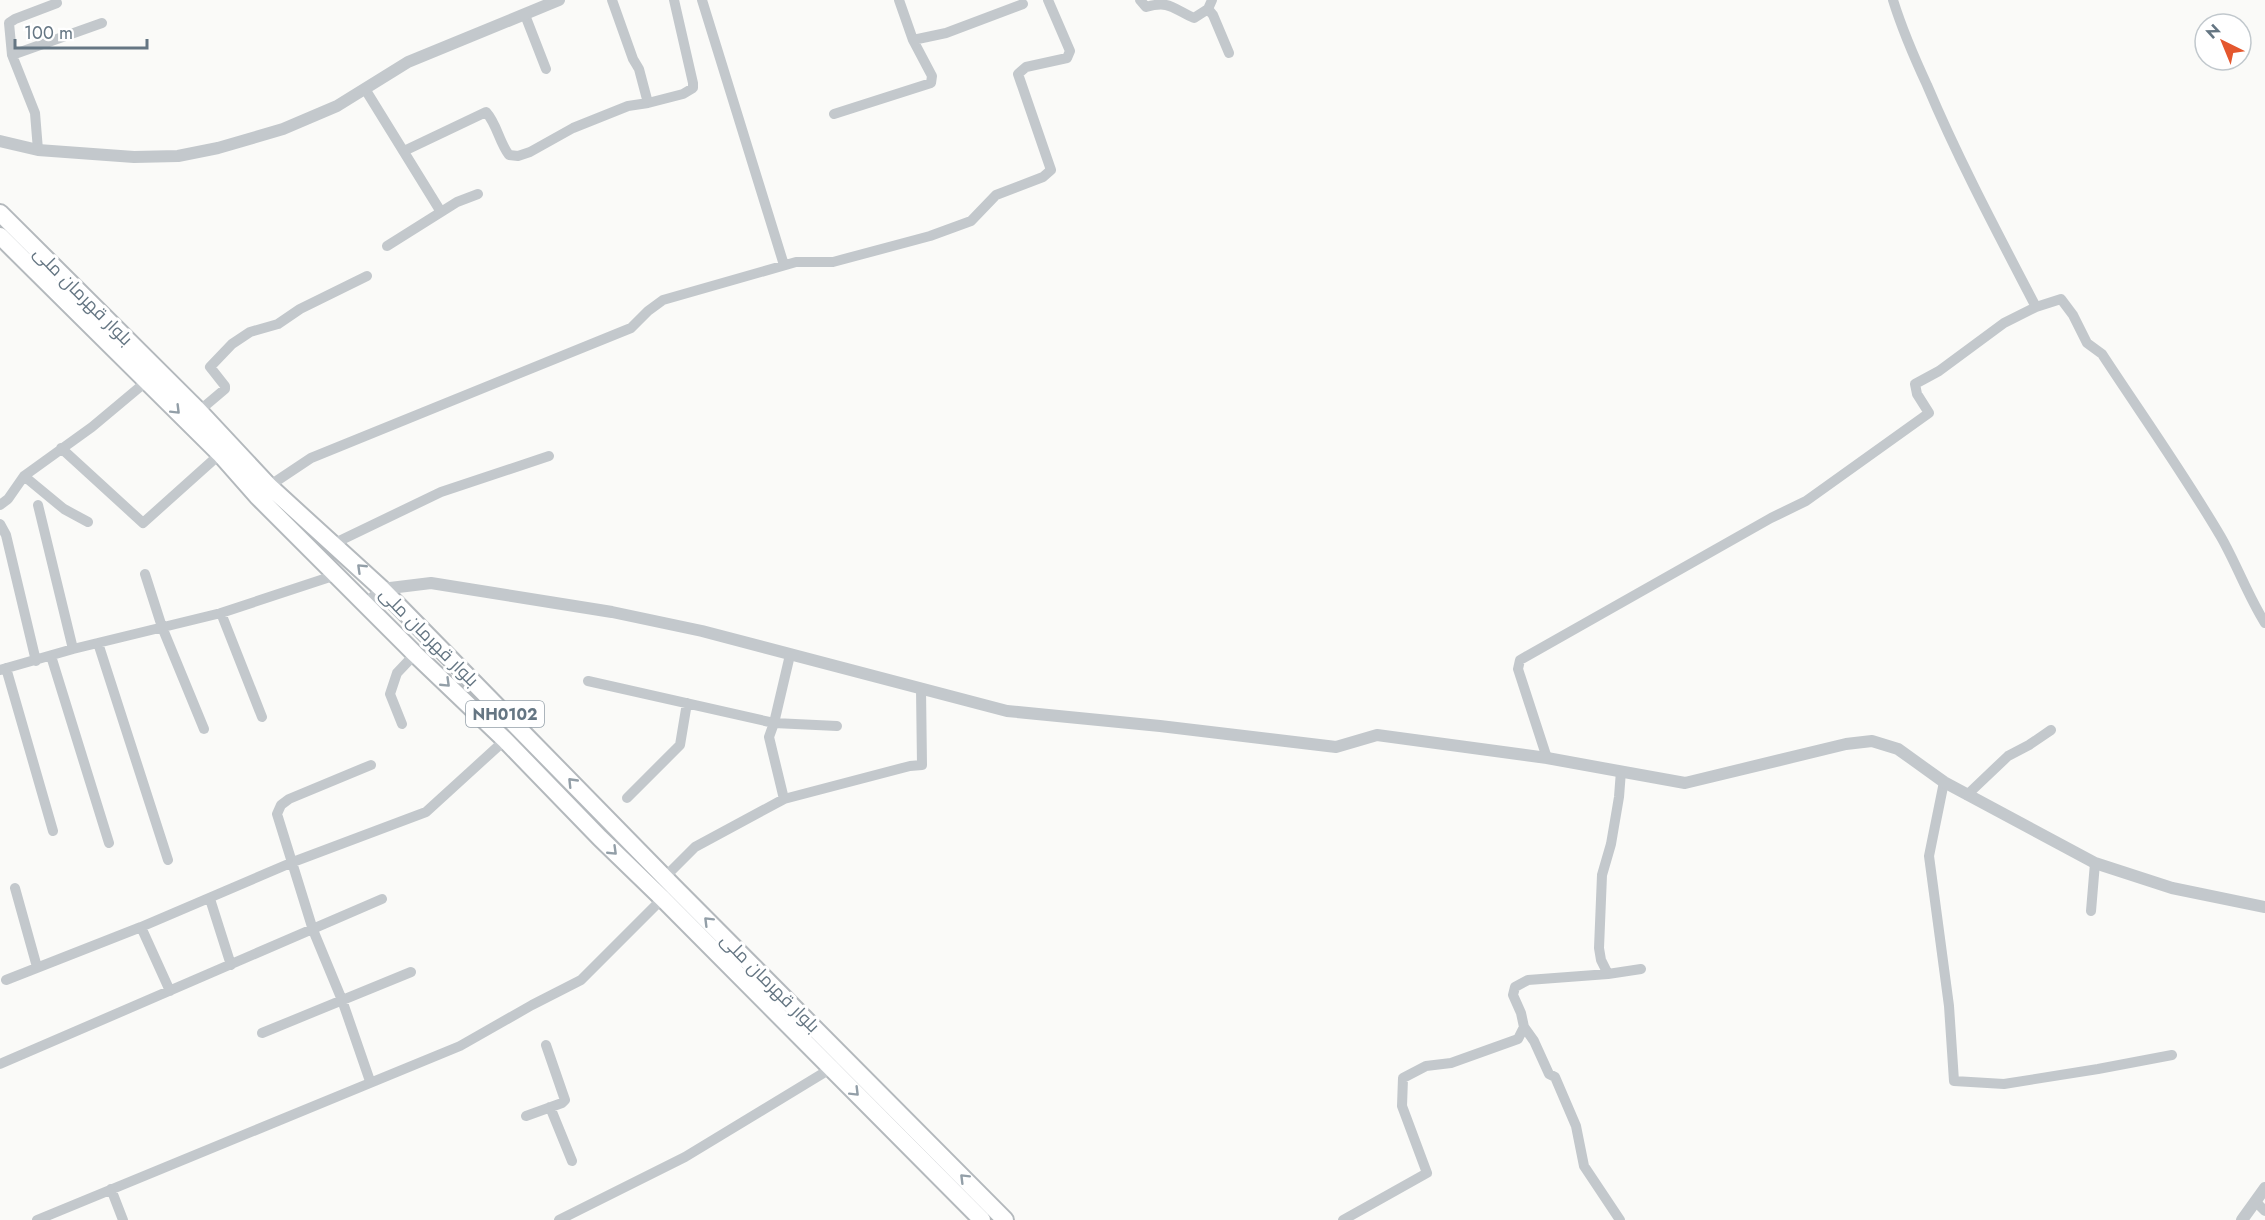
<svg xmlns="http://www.w3.org/2000/svg" width="2265" height="1220" font-family="Jost,Cairo,sans-serif">
  <style>
    .lines { fill: none; stroke-linecap: round; stroke-linejoin: round }
    .trunk-casing { stroke: #b4b9bd; stroke-width: 20 }
    .minor { stroke: #c3c8cc; stroke-width: 10 }
    .tertiary { stroke: #c3c8cc; stroke-width: 12 }
    .trunk { stroke: #fff; stroke-width: 16 }
    .oneway { stroke: #939fa8 }
    .labels { text-anchor: middle; stroke-width: 6; stroke-linejoin: round; paint-order: stroke }
    .shield { fill: #fff; stroke: #939fa8; stroke-width: 1.5 }
    .shield-label { font-size: 16px; font-weight: bold; fill: #657683 }
    .street-label { font-size: 18px; fill: #657683; stroke: #fff }
  </style>
  <rect width="100%" height="100%" fill="#fafaf8"/>
  <g class="lines">
    <defs>
      <path id="trunk" d="M0,213L199,411L269,486L382,589L673,886L1005,1220
        M0,236L220,454L257,496L415,654L505,740L600,838L663,899L982,1220"/>
    </defs>
    <use href="#trunk" class="trunk-casing"/>
    <path class="minor" d="M612,0L633,59L639,69L648,103
      M702,0L784,265
      M1140,0L1146,7C1170,0 1173,9 1194,18L1208,9
      M1212,0L1208,9L1213,15L1229,53
      M1893,0C1902,29 1914,57 1927,85C1959,161 1998,234 2036,307L2061,299L2073,315L2087,343L2102,354C2142,415 2184,474 2221,537C2237,565 2248,596 2265,623
      M525,15L546,69
      M913,40L946,33L1023,4
      M12,55L102,23
      M365,89L441,212
      M834,114L931,83L932,76L913,40L899,0
      M38,150L35,113L12,55L9,23L15,19L57,3
      M404,151L486,112C497,124 499,142 509,155L518,156L530,152L573,128L628,106L648,103L683,94L693,88V83L674,0
      M387,246L457,202L478,194
      M199,411L225,389V386L210,367L232,344L250,332L278,324L300,309L367,276
      M61,448L143,523L220,454
      M24,476L64,509L88,522
      M266,488L311,458L631,328L648,311L663,300L796,262H833L930,236L971,221L996,195L1043,177L1051,170L1018,74L1026,67L1067,58L1070,51L1048,0
      M0,505L8,499L24,476L92,427L147,381
      M38,505L73,649
      M0,524L6,535L36,661
      M335,543L441,492L549,456
      M145,574L162,627L204,729
      M221,613L262,717
      M98,643L168,860
      M51,656L109,843
      M6,668L53,831
      M0,670L73,649L221,613L336,575
      M588,681L774,723L837,726
      M402,724L390,694L397,673L415,654
      M1547,758L1518,669L1520,660L1771,518L1806,501L1929,413L1917,394L1915,384L1939,371L2004,323L2036,307
      M1944,782L1929,856L1949,1006L1954,1081L2004,1084L2098,1069L2172,1055
      M1967,795L2008,756L2029,745L2051,730
      M627,798L680,745L687,703
      M784,799L769,737L774,723L790,655
      M665,877L695,847L784,799L910,766L922,765L921,689
      M15,888L37,967
      M210,899L231,965
      M2091,911L2095,863
      M141,927L170,991
      M1608,974L1601,960L1599,948L1602,875L1611,844L1619,797L1621,771
      M6,980L141,927L293,862L426,812L505,740
      M1524,1027L1534,1041L1549,1074L1555,1077L1576,1126L1584,1166L1620,1220
      M262,1033L411,972
      M0,1064L382,899
      M370,1081L342,1000L313,930L277,814L281,805L289,799L371,765
      M550,1107L572,1161
      M526,1116L562,1103L565,1100L546,1045
      M111,1189L123,1220
      M2255,1201L2265,1211
      M37,1220L460,1046L532,1005L581,980L665,896
      M559,1220L685,1157L835,1066
      M1343,1220L1427,1173L1402,1106L1403,1078L1426,1066L1451,1063L1518,1039L1524,1027L1521,1013L1513,995L1515,987L1528,980L1608,974L1641,969"/>
    <path class="tertiary" d="M0,141L38,150L134,157L178,156L218,148L283,129L337,106L408,62L559,0
      M367,604L382,589L431,583L612,612L702,631L1007,711L1160,726L1336,747L1377,735L1547,758L1685,783L1846,744L1872,741L1898,749L1944,782L2095,863L2172,888L2265,907
      M2242,1220L2265,1188"/>
    <use href="#trunk" class="trunk"/>
  </g>
  <defs><path id="oneway-chevron" d="M-2-3.5L2.5 0L-2 3.5" fill="none" stroke-width="1.6" stroke-linecap="round" stroke-linejoin="round" transform="scale(1.5)"/></defs>
  <g class="oneway">
    <use href="#oneway-chevron" transform="translate(176 410) rotate(45)"/>
    <use href="#oneway-chevron" transform="translate(361 568) rotate(-136)"/>
    <use href="#oneway-chevron" transform="translate(446 683) rotate(44)"/>
    <use href="#oneway-chevron" transform="translate(572 782) rotate(-134)"/>
    <use href="#oneway-chevron" transform="translate(613 851) rotate(44)"/>
    <use href="#oneway-chevron" transform="translate(708 921) rotate(-135)"/>
    <use href="#oneway-chevron" transform="translate(855 1092) rotate(45)"/>
    <use href="#oneway-chevron" transform="translate(964 1178) rotate(-135)"/>
  </g>
  <g class="labels">
    <rect class="shield" x="466" y="701" width="78" height="26" rx="4.5"/>
    <g class="shield-label">
      <text x="505" y="720">NH0102</text>
    </g>
    <g class="street-label">
      <text transform="translate(83 296) rotate(45)" y="6">بلوار قهرمان ملی</text>
      <text transform="translate(429 637) rotate(45)" y="6">بلوار قهرمان ملی</text>
      <text transform="translate(770 983) rotate(45)" y="6">بلوار قهرمان ملی</text>
    </g>
  </g>
  <g transform="translate(2223 42) rotate(317)"><circle r="28" fill="#ffffff" stroke="#c1c8cd" stroke-width="1.5"/>
  <path d="M0-4.5L10 22L0 15L-10 22Z" fill="#e4572e"/>
  <text y="-9" font-size="16" font-weight="bold" text-anchor="middle" fill="#657683">N</text>
  </g>
  <path d="M15 39v9h132v-9" fill="none" stroke="#657683" stroke-width="3"/>
  <text x="24" y="39" font-size="18" fill="#657683" stroke="#ffffff" stroke-width="4.5" paint-order="stroke">100 m</text>
</svg>
